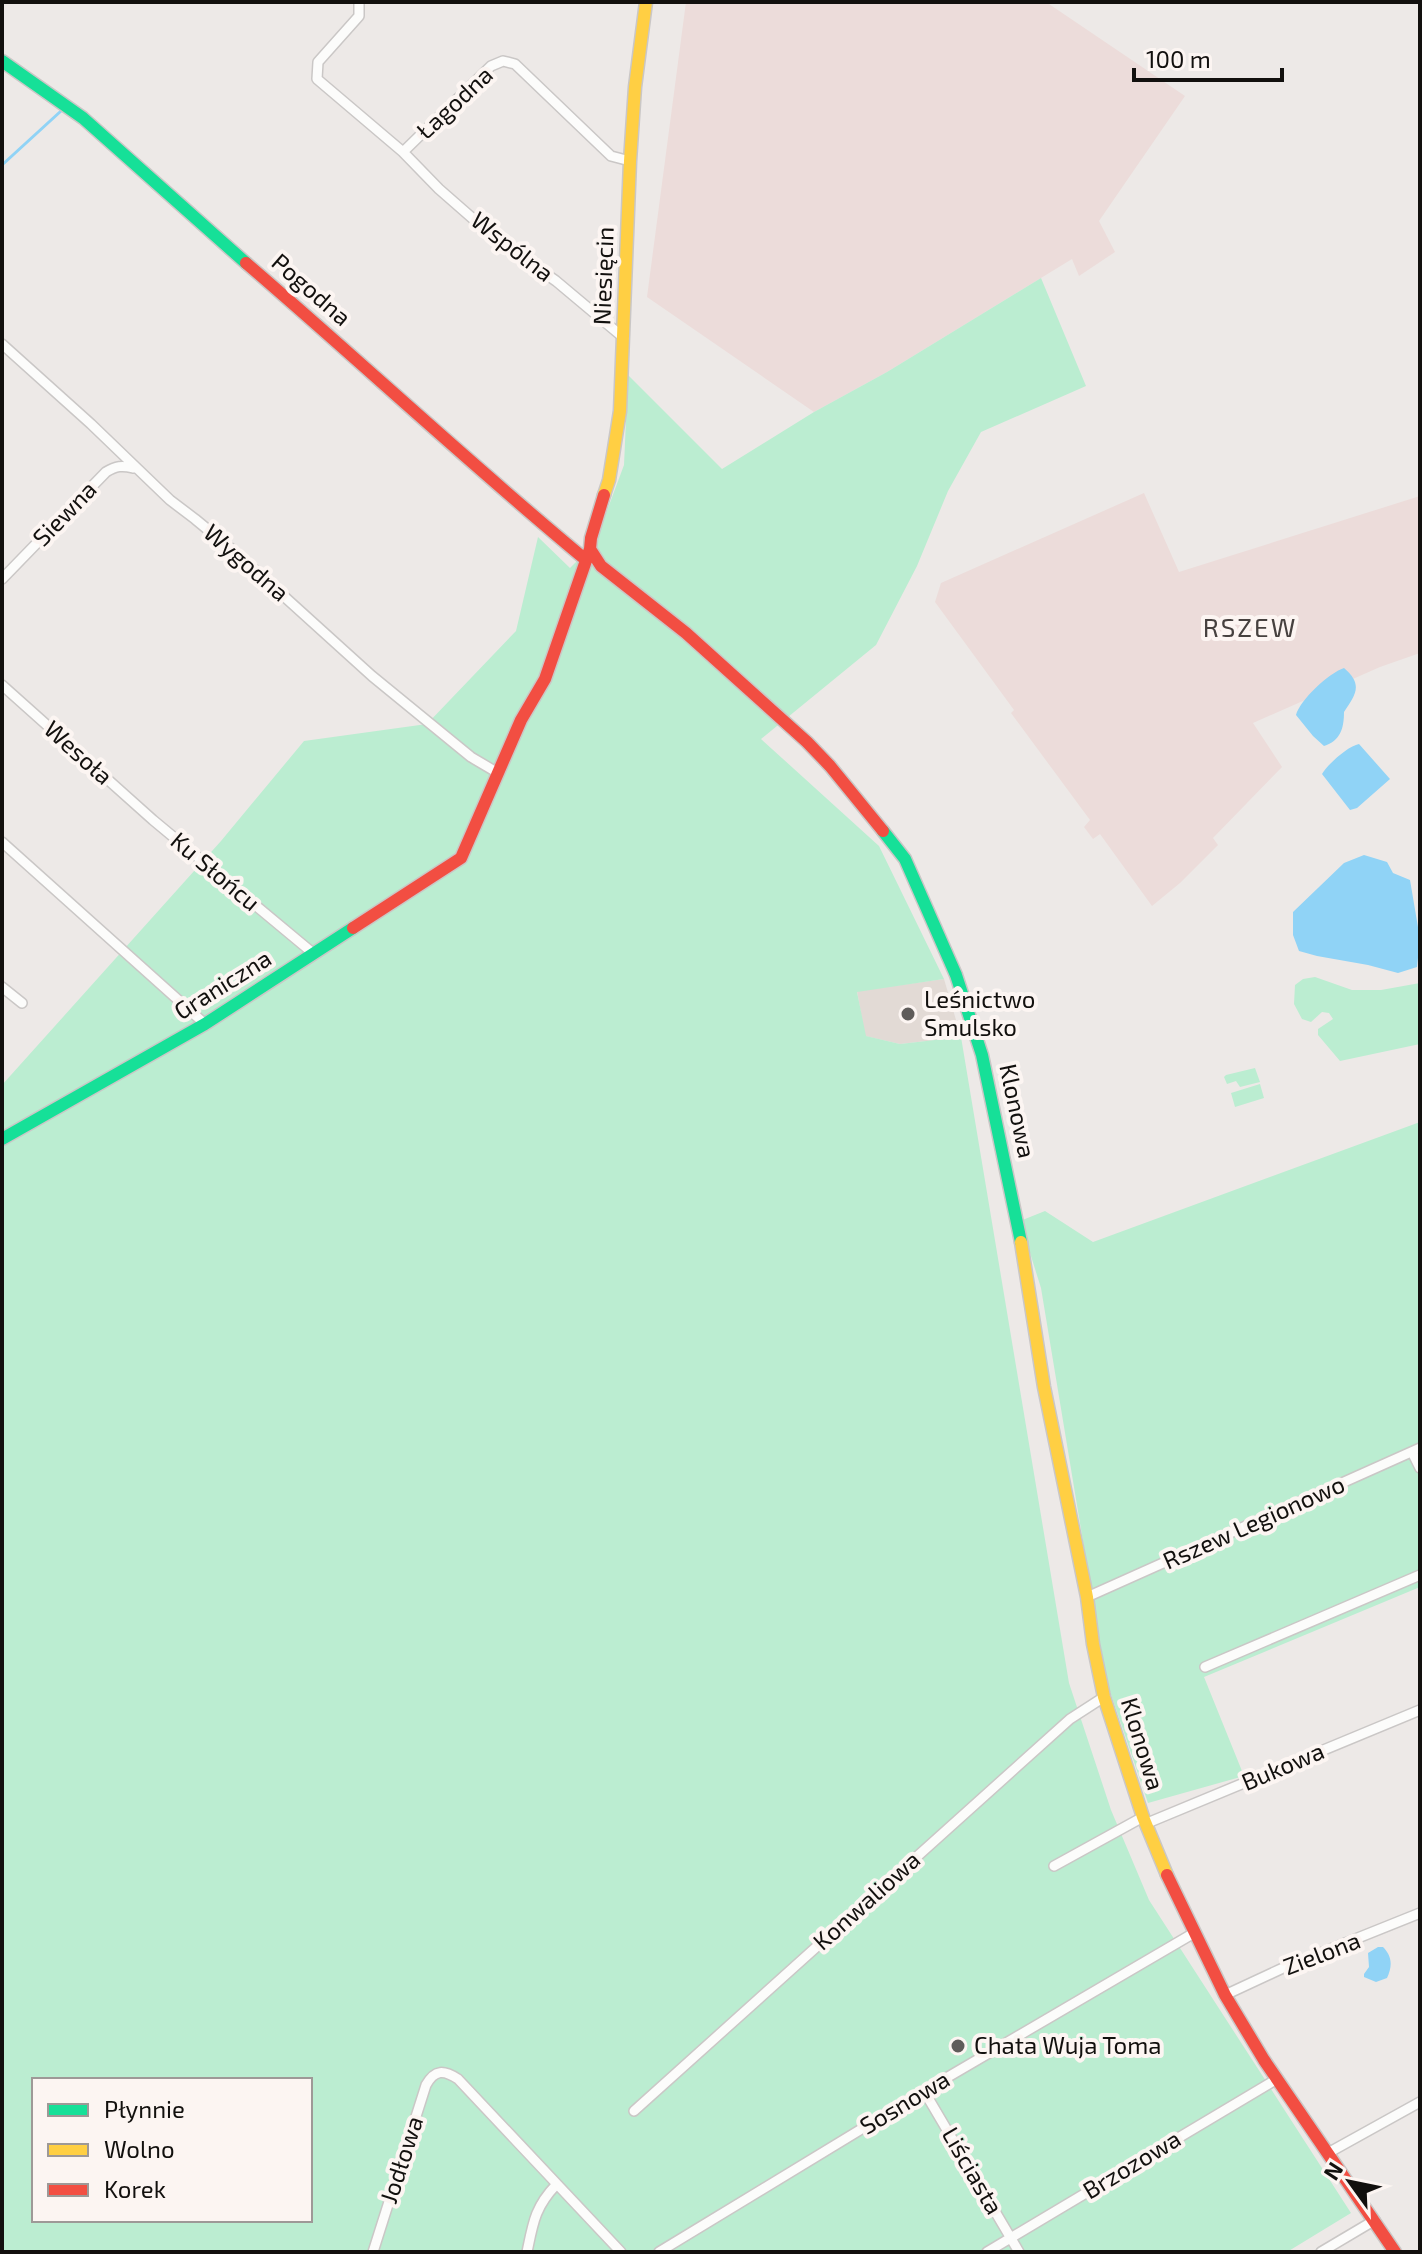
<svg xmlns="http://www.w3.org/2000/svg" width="1422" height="2254" font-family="'Exo 2',sans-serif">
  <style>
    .built { fill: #e2dad5 }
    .industrial { fill: #ecdcda }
    .green { fill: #bbedd1; fill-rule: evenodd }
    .water { fill: #90d3f6 }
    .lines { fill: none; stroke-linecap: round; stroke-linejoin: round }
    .stream { stroke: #90d3f6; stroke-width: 3 }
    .street-casing { stroke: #cac7c6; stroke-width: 12 }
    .fast-casing { stroke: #cac7c6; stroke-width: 15 }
    .slow-casing { stroke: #cac7c6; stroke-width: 15 }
    .jam-casing { stroke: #cac7c6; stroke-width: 15 }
    .street { stroke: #fcfcfb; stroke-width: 9 }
    .fast { stroke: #16e098; stroke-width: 12 }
    .slow { stroke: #ffcf43; stroke-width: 12 }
    .jam { stroke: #f24e42; stroke-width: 12 }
    .poi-dot { fill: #5f5c5a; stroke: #fcf5f2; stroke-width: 3 }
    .labels { text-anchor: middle; stroke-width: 8; stroke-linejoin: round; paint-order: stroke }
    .street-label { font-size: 24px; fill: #12100e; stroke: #fcf5f2 }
    .poi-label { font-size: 24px; fill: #12100e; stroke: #fcf5f2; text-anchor: start }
    .neighbourhood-label { font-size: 26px; letter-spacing: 2px; fill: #46413f; stroke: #fcf5f2 }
  </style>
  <rect width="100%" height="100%" fill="#ede9e7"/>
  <path class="built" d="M944,979L961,1037L900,1044L865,1036L857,991Z"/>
  <path class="industrial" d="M686,2H1046L1185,96L1099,221L1115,252L1079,276L1072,259L887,372L814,412L647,297Z
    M1144,493L1179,572L1420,496V653L1380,667L1253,723L1282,767L1213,838L1218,845L1180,883L1152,906L1100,834L1093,839L1084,827L1090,820L1011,713L1014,710L935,602L941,583Z"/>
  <path class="green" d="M1041,278L1086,386L981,432L948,491L917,566L876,645L761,739L879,846L944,979L857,992L866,1036L900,1044L961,1037L1069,1683L1111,1810L1149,1900L1351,2213L1287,2252H2V1085L221,841L304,741L427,724L516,631L538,537L570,568L595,543L624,465L628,375L722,469L814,412L887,372ZM34,2080H310V2220H34Z
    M1315,977L1352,990H1381L1420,983V1044L1340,1061L1318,1035V1029L1333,1019L1329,1013L1322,1012L1311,1022L1302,1019L1294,1004L1295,985L1303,979Z
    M1255,1068L1260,1082L1240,1087L1236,1081L1227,1084L1224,1077L1226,1075Z
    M1260,1084L1264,1098L1235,1107L1231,1093Z
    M1420,1122V1587L1204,1677L1244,1776L1148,1803L1106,1680L1041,1288L1020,1221L1045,1211L1093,1242Z"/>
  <path class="water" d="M1344,668C1364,685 1355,695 1344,712C1344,729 1340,741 1324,746L1313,736L1296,715C1300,700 1329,673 1344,668Z
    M1359,744L1390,779L1357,808L1350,810L1322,774C1327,765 1348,746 1359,744Z
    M1364,855L1387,862L1393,873L1410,880L1420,939L1417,967L1398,973L1368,965L1317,956L1299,951L1293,935V912L1344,863Z
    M1378,1947H1383C1393,1957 1392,1967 1387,1978L1376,1982L1364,1977V1974L1369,1967L1368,1953Z"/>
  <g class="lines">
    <path class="stream" d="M2,165L61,111"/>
    <defs>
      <path id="street" d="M359,2V16L318,62L317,79L403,152L439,189L495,238L556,281L624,338
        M403,152L491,66L503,61L515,64L611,156L630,161
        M2,344L91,424L170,500L195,519L235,552L372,676L471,757L498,773
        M2,579L106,472C116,466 122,465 133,468
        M2,685L153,820L314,954
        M2,842L205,1024
        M2,987L22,1003
        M1412,1452L1420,1468
        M1087,1597L1420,1448
        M1205,1667L1420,1575
        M1145,1824L1420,1710
        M1054,1866L1143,1817
        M1225,1995L1283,1968L1420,1913
        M924,2091L1019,2252
        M634,2111L1070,1719L1104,1697
        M1328,2153L1420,2102
        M373,2252L426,2085C435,2069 444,2070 458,2079L621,2252
        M527,2252C533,2223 535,2207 556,2185
        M659,2252L924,2091L1194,1933
        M987,2252L1277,2079
        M1321,2252L1375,2220"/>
      <path id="fast" d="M2,61L83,118L246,263
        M883,831L905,859L956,975L982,1055L1021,1242
        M2,1139L205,1024L353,928"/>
      <path id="slow" d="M604,495L609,480L620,411L630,161L635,87L646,2
        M1021,1242L1044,1387L1087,1597L1093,1644L1104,1697L1143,1817L1167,1875"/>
      <path id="jam" d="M246,263C360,361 470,464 586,560
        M590,549L601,566L686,633L807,742L830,766L883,831
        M353,928L461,858L521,720L545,679L590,549L591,538L604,495
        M1167,1875L1225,1995L1264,2060L1395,2252"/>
    </defs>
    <use href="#street" class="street-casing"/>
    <use href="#fast" class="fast-casing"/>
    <use href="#slow" class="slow-casing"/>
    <use href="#jam" class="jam-casing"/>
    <use href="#street" class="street"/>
    <use href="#fast" class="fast"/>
    <use href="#slow" class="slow"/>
    <use href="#jam" class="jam"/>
  </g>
  <g class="poi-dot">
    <circle cx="908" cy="1014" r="8"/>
    <circle cx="958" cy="2046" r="8"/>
  </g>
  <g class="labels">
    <g class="street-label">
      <text transform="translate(455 103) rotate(-43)" y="8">Łagodna</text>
      <text transform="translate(512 247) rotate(38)" y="8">Wspólna</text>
      <text transform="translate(604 276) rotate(-88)" y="8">Niesięcin</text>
      <text transform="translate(311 290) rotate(41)" y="8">Pogodna</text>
      <text transform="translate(65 514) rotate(-46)" y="8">Siewna</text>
      <text transform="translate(246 563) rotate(41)" y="8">Wygodna</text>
      <text transform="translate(78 753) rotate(42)" y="8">Wesoła</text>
      <text transform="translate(215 872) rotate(40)" y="8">Ku Słońcu</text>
      <text transform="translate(223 985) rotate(-32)" y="8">Graniczna</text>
      <text transform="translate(1017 1111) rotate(78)" y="8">Klonowa</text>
      <text transform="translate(1254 1523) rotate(-24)" y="8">Rszew Legionowo</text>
      <text transform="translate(1142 1744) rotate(73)" y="8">Klonowa</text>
      <text transform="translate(1283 1767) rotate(-23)" y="8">Bukowa</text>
      <text transform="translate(867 1901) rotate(-42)" y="8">Konwaliowa</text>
      <text transform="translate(1322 1954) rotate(-21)" y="8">Zielona</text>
      <text transform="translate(905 2103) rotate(-31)" y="8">Sosnowa</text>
      <text transform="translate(402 2160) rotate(-72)" y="8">Jodłowa</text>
      <text transform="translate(1132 2165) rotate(-31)" y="8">Brzozowa</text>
      <text transform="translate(972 2171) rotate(60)" y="8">Liściasta</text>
    </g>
    <g class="poi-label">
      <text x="924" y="1008">Leśnictwo<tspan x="924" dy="28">Smulsko</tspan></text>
      <text x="974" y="2054">Chata Wuja Toma</text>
    </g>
    <g class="neighbourhood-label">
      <text x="1250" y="637">RSZEW</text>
    </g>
  </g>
  <rect width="1422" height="2254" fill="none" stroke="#12100e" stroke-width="8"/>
  <rect x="32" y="2078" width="280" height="144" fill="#fcf5f2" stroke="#9e9997" stroke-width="2"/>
  <rect x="48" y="2104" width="40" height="12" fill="#16e098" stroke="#9e9997" stroke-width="2"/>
  <text x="104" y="2118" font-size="24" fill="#12100e">Płynnie</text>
  <rect x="48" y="2144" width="40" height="12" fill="#ffcf43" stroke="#9e9997" stroke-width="2"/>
  <text x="104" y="2158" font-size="24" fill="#12100e">Wolno</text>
  <rect x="48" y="2184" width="40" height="12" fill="#f24e42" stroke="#9e9997" stroke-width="2"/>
  <text x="104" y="2198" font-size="24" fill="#12100e">Korek</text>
  <g transform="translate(1350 2182) rotate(303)" stroke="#fcf5f2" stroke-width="6" paint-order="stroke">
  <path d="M0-6L14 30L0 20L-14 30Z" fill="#12100e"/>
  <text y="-12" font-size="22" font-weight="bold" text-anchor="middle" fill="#12100e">N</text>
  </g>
  <path d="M1134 68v12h148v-12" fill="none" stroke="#12100e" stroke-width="4"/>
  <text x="1146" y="68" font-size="24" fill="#12100e" stroke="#fcf5f2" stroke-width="6" paint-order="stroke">100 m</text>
</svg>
